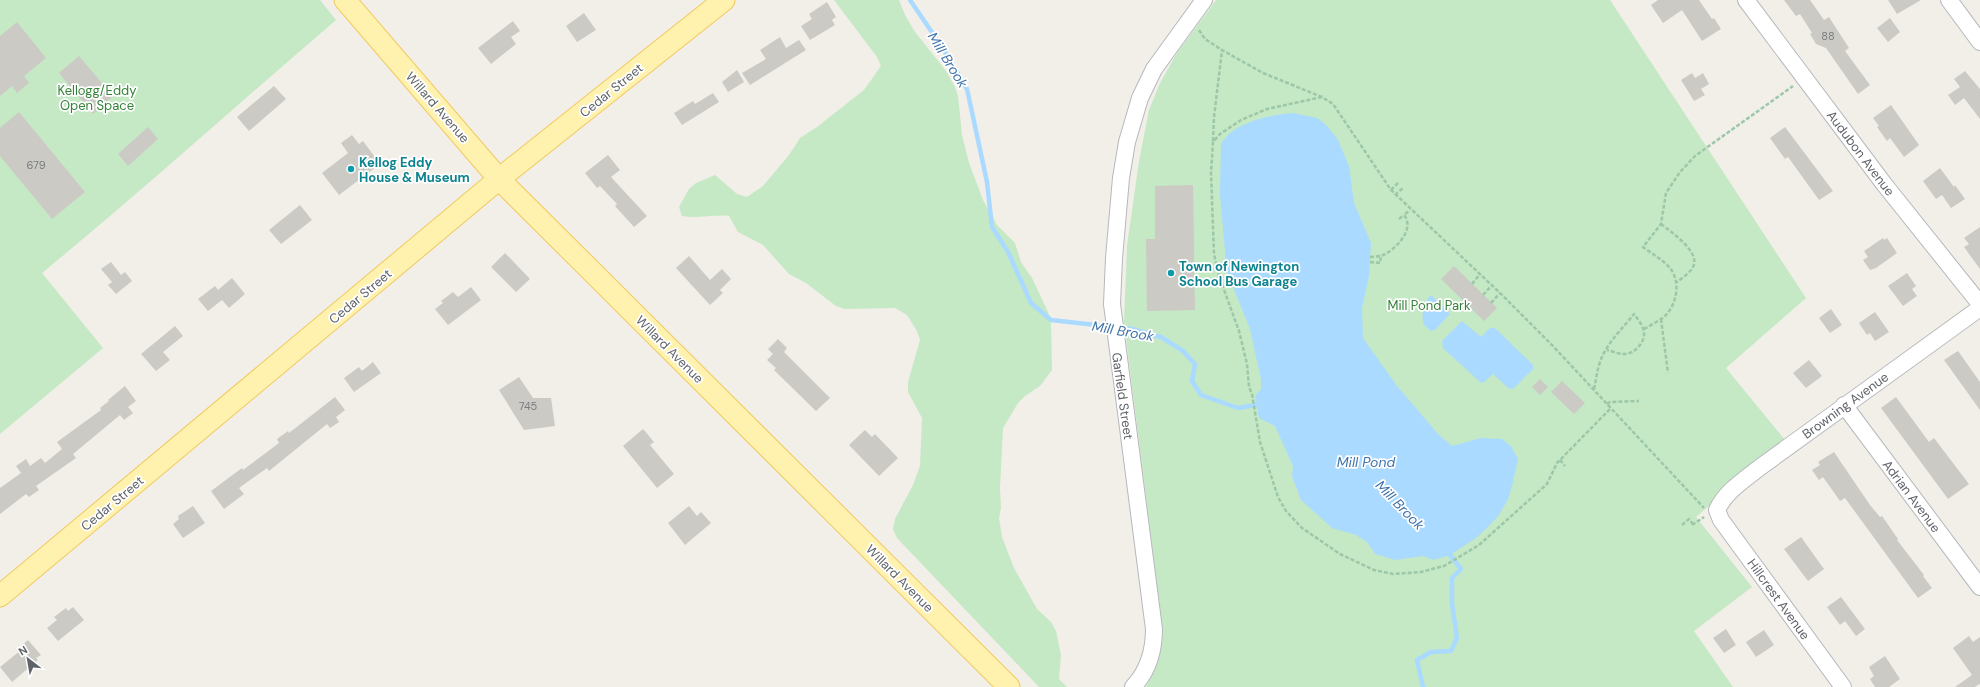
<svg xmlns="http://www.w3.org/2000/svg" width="1980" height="687" font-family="'DM Sans',sans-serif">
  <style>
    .green { fill: #c5e8c5 }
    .water { fill: #aadaff }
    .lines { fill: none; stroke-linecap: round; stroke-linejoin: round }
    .stream { stroke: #aadaff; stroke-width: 4.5 }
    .building { fill: #cccac5 }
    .minor-casing { stroke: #b5b8bc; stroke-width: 18 }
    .major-casing { stroke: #f2c960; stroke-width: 23 }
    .path { stroke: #9cc7a9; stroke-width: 2.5; stroke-dasharray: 4 2; stroke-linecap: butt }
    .minor { stroke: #fff; stroke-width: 16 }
    .major { stroke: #fff2af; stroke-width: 21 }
    .culture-dot { fill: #0f9aa8; stroke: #fff; stroke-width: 1.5 }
    .labels { text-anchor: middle; stroke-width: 3.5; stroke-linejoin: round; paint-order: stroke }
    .number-label { font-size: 11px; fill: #7a7d7f }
    .park-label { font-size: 13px; fill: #348238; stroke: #fff }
    .street-label { font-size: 13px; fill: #5f6368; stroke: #fff }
    .culture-label { font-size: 13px; font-weight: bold; fill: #0d838f; stroke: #fff; text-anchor: start }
    .water-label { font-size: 14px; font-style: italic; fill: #4174aa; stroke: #fff }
  </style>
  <rect width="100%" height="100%" fill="#f1efe8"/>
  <path class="green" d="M0,0H320L336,20C238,104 142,191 42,273L103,348L0,434Z
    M834,0H899L905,15L915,32L946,71L955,87L958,96L962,135L969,163L983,200L997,225L1015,243L1021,262L1032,278L1048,312L1051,323L1052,370L1040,386L1025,396L1018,403L1003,428L1000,488L1001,508L999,518L1002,537L1014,568L1037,609L1051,622L1056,631L1061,655L1059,679L1067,687H1039L897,538L893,529L895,519L913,485L920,466L922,418L908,392V382L920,340L917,331L907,315L895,308L845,309L836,306L806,283L789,274L763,245L738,232L729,216C713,214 698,219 682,216L679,207L689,189L696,183L715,175L737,194L747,197L763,186L789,155L800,138L817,127L864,90L881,66L877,57Z
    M1216,0H1610L1806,298L1726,368L1785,440L1696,517L1752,587L1694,631L1733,687H1146C1156,668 1162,652 1163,631L1124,322L1127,246L1139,161L1149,110L1160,83L1177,53Z"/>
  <path class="water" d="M1293,113L1317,118L1325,124L1337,138L1349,166L1354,203L1371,243L1369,276L1362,308L1363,338L1397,386L1439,435L1452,446L1481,438L1502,439L1511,446L1518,459L1512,486L1508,499L1499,515L1488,527L1476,538L1450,555L1434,560L1423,556L1395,560L1375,554L1367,542L1356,535L1332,528L1301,500L1292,476L1293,466L1275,426L1259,418L1255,396L1261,389V379L1250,329L1227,272L1225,251L1220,194L1221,144C1233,122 1270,115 1293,113Z
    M1431,295L1450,314L1435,330L1431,331C1429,329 1425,327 1424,324C1420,317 1425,299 1431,295Z
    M1462,321L1481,337L1490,328H1495L1533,365V369L1513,389L1508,388L1493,374L1483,383L1480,382L1443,348L1442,341Z"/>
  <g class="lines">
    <path class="stream" d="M910,0L942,47L967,89L987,182L992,227L1008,252L1031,303L1051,320L1132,329L1161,337L1183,351L1195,364L1192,381L1201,395L1238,408L1262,404
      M1423,687L1417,660L1431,652L1451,651L1457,638L1452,604V578L1461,569L1447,551"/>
  </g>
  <path class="building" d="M1658,0H1699L1712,19L1714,18L1721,29L1702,41L1682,10L1663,23L1651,5Z
    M1784,0H1810L1824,20L1829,17L1849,48L1845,51L1870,85L1858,94L1826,48L1816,44L1810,34L1812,33L1800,14L1796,16Z
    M1888,0H1921L1897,14Z
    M827,2L836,17L832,20L835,25L810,40L801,26L812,19L809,14Z
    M584,13L596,30L577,42L566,26Z
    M1890,18L1900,32L1888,42L1877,28Z
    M513,21L520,31L511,37L516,44L491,64L478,48Z
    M17,22L46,58L24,76L29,83L17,93L12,86L0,96V36Z
    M780,37L786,48L799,40L806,50L750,85L742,73L766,59L760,50Z
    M79,56L113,96L93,114L59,73Z
    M737,70L744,82L728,92L722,82Z
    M1965,71L1980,89V119L1964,98L1955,105L1948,95L1960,87L1954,79Z
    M1692,73L1695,78L1703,73L1709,84L1701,89L1705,95L1694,101L1681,80Z
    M274,86L286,99L249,131L237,117Z
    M713,93L719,102L682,125L674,113L693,101L695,104Z
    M1891,105L1919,145L1904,157L1890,138L1887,141L1877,127L1879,126L1873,118Z
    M19,112L85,192L52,219L0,156V128Z
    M148,127L158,139L128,166L118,154Z
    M1785,127L1833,191L1819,200L1788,157L1785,159L1770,138Z
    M352,135L359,144L363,141L380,164L339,195L322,173L348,153L341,143Z
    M608,155L620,170L611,177L647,216L634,227L615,206L617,204L600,186L597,188L585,173Z
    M1940,168L1954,187L1955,185L1965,199L1951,208L1942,195L1936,199L1923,181Z
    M1193,185L1195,310L1147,311L1146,239H1155V186Z
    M300,205L312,220L281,244L269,230Z
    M1980,227V269L1964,247L1969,244L1964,238Z
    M1883,238L1884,240L1887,238L1897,253L1876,268L1870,270L1863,260L1868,257L1864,251Z
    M505,253L530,279L516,292L491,267Z
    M689,256L710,280L722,269L731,279L720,290L723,293L710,305L676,268Z
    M111,262L121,275L125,272L132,281L116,294L108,285L112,282L101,269Z
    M1454,266L1497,308L1484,321L1441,279Z
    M1907,273L1916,286L1912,289L1917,296L1903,306L1888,286Z
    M232,278L245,294L229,308L222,300L208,311L198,299L215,286L218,290Z
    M471,287L481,300L448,325L435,309L443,303L441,301L453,292L458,297Z
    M1831,309L1842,325L1830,333L1819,318Z
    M1875,312L1889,332L1875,341L1870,333L1867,335L1859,323Z
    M175,326L183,336L163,352L170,360L156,371L141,354Z
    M778,339L787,348L784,352L830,398L816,411L774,370L776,368L767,360L773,354L768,349Z
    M1958,351L1980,382V410L1944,360Z
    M1809,360L1822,376L1806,388L1793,373Z
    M373,362L381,373L354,392L344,378L359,367L362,371Z
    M519,377L533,398H551L555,426L524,430L499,390Z
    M1540,379L1548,387L1540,395L1532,387Z
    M1562,381L1585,403L1574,414L1551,392Z
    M125,386L136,401L128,407L133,413L124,420L120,415L73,454L76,458L36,486L39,490L29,497L26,494L0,514V488L21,473L16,466L26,459L30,466L41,458L45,463L62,449L57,442L101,410L100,408L109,401L108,400Z
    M335,397L345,410L336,417L339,422L330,428L327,424L269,471L267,468L239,488L244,494L224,509L211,491L242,468L243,470L279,443L277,439L288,431L289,433Z
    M1896,397L1929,442L1934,438L1969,484L1948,499L1881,408Z
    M643,429L654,442L650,445L674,474L657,488L623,446Z
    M865,430L872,437L875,434L898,458L879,476L849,445Z
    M1834,452L1870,505L1880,517L1882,516L1898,539L1897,540L1924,575L1923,576L1932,588L1918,598L1845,498L1840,501L1823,477L1819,480L1812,470L1820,465L1818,462Z
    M193,506L205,523L183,538L173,524L179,519L178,516Z
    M689,506L697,516L701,512L711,523L685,545L668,523Z
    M1801,537L1824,569L1808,581L1784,549Z
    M1841,597L1865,629L1856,636L1845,621L1840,625L1827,607Z
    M73,607L84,620L58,641L47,628L57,620L54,617L66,608L68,611Z
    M1726,629L1736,645L1724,653L1713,638Z
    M1764,630L1774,645L1756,657L1746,642Z
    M1969,636L1973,642L1980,637V685L1979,684L1975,687H1955L1972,675L1953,648Z
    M28,640L41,655L36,658L38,660L12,682L0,667L21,650L19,648Z
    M1885,656L1900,679L1889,687H1875L1870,679L1874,676L1869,667Z"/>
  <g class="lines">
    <defs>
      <path id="minor" d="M1746,0L1884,184L1980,304
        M1949,0L1980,42
        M1844,405L1980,587
        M1133,687C1148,671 1154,650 1154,629L1112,304L1114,258L1121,178L1127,142L1140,98L1154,69L1204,0
        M1843,687L1721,520L1717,510C1725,492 1744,480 1759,468L1980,308"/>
      <path id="major" d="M345,0L499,179L1009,687
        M0,596L499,179L724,0"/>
    </defs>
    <use href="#minor" class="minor-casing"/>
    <use href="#major" class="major-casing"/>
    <path class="path" d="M1199,30L1205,39L1222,50L1263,73L1322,97L1333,104L1391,190L1500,293L1552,345L1704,508
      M1322,97L1267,109L1241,120L1220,134L1213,142L1211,173L1214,254L1219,276L1239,331L1247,364L1249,387L1252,394L1260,442L1278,497L1286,511L1302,528L1340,554L1374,570L1393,574L1421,572L1444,566L1479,545L1547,484L1557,463L1611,408
      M1213,141L1214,117L1222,50
      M1391,190L1399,182
      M1395,195L1404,187
      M1399,219L1404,215
      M1661,224C1671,232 1701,252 1693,267C1690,273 1682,278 1677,282
      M1370,257L1381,256
      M1370,262L1380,263L1381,256C1394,251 1416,230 1404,215L1410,210
      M1472,284L1480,274
      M1483,295L1492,285
      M1491,303L1500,293
      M1661,319L1668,373
      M1644,329C1651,325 1659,321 1665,316C1677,304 1681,282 1670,268C1663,260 1651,253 1643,247L1661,224L1666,193L1680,172L1695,156L1793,86
      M1594,389C1596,380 1597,371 1600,362C1606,344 1623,328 1634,314C1637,318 1641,323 1643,328C1648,340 1635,355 1623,354C1618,354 1612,351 1607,350
      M1607,404L1610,402L1639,401
      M1560,460L1565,466
      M1682,525L1689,519L1693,524
      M1692,525L1704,517"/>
    <use href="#minor" class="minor"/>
    <use href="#major" class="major"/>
  </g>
  <g class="culture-dot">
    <circle cx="351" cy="169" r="4"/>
    <circle cx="1171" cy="273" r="4"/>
  </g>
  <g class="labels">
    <g class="number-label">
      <text x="1828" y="40">88</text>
      <text x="36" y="169">679</text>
      <text x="528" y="410">745</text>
    </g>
    <g class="park-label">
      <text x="97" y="95">Kellogg/Eddy<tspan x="97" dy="15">Open Space</tspan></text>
      <text x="1429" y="310">Mill Pond Park</text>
    </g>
    <g class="street-label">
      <text transform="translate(611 90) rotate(-39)" y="5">Cedar Street</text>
      <text transform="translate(438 107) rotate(49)" y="5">Willard Avenue</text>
      <text transform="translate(1861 153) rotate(53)" y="5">Audubon Avenue</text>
      <text transform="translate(360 296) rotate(-40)" y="5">Cedar Street</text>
      <text transform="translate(670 349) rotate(45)" y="5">Willard Avenue</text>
      <text transform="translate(1123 396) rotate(82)" y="5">Garfield Street</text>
      <text transform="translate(1845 405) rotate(-36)" y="5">Browning Avenue</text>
      <text transform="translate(1912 496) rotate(53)" y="5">Adrian Avenue</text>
      <text transform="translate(112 503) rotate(-40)" y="5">Cedar Street</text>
      <text transform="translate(900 578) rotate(45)" y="5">Willard Avenue</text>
      <text transform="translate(1779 599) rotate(54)" y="5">Hillcrest Avenue</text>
    </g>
    <g class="culture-label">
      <text x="359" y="167">Kellog Eddy<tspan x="359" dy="15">House &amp; Museum</tspan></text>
      <text x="1179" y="271">Town of Newington<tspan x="1179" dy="15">School Bus Garage</tspan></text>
    </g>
    <g class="water-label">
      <text transform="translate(948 60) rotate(58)" y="5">Mill Brook</text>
      <text transform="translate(1123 331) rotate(10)" y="5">Mill Brook</text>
      <text x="1366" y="467">Mill Pond</text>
      <text transform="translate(1400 505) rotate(46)" y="5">Mill Brook</text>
    </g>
  </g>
  <g transform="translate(28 659) rotate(329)" stroke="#ffffff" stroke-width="3" paint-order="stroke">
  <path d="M0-3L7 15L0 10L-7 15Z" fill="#5f6368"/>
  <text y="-6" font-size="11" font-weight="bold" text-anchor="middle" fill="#5f6368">N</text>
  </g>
</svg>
